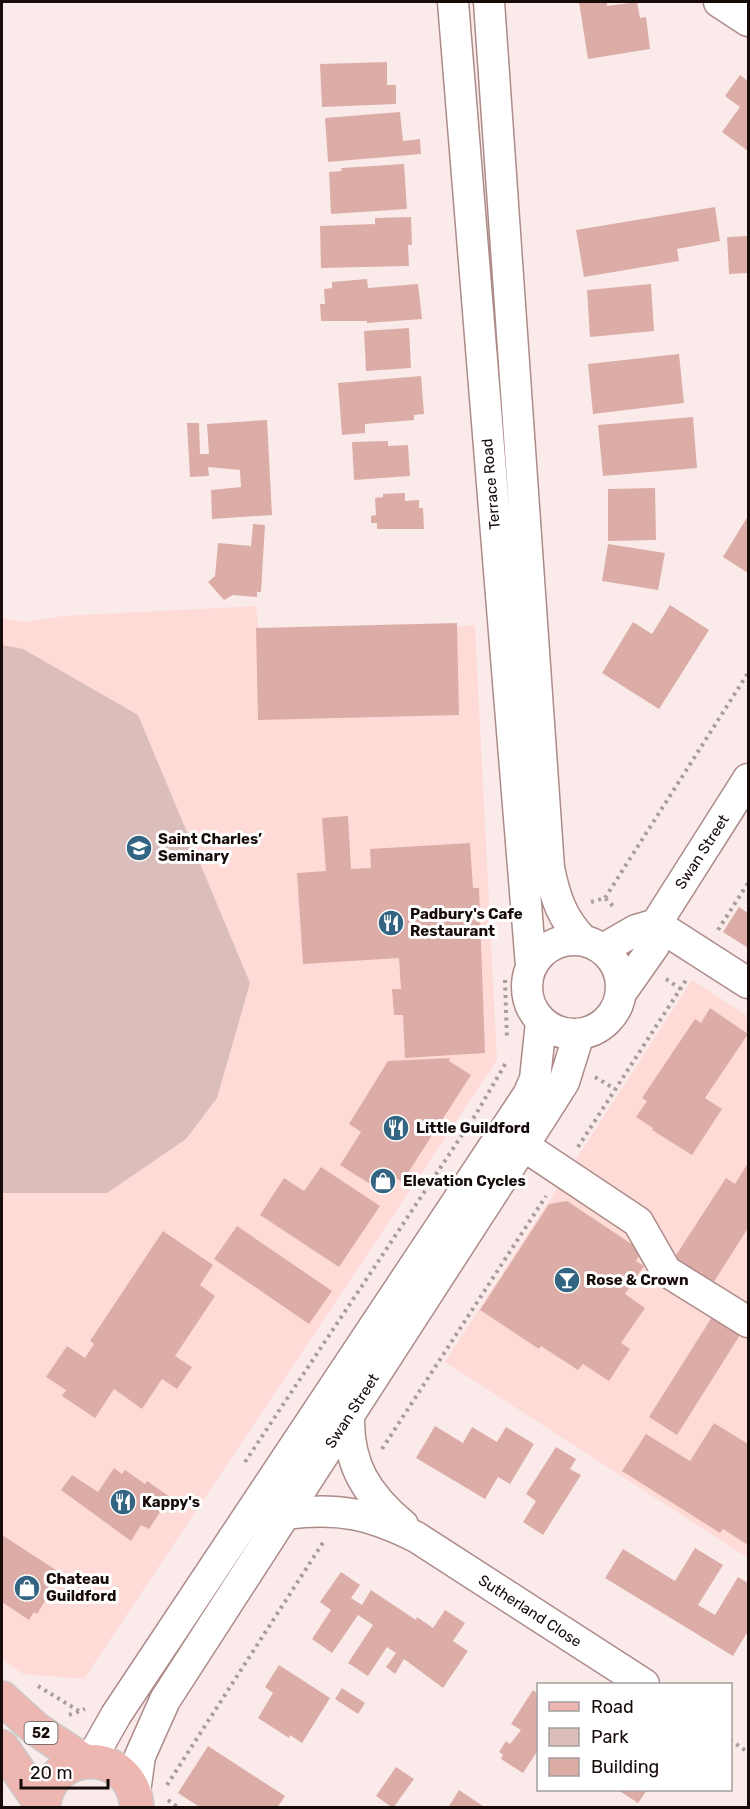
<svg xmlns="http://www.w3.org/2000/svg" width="750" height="1809" font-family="Rubik,sans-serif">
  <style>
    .built { fill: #ffdbd7 }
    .green { fill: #dbbebb }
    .building { fill: #dcada7 }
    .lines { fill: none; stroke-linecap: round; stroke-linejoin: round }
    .minor-casing { stroke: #ac8b88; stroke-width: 33 }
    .major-casing { stroke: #cccac9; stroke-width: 36 }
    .path { stroke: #aa9c9b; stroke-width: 4; stroke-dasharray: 3 4.5; stroke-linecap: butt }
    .minor { stroke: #fff; stroke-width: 30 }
    .major { stroke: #eeb6b0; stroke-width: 33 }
    .labels { text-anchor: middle; stroke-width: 6; stroke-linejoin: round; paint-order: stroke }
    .shield { fill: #fff; stroke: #5d5554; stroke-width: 1.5 }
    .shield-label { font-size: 14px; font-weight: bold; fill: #180c0b }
    .street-label { font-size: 15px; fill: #180c0b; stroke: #fff }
    .poi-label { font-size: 15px; font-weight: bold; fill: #180c0b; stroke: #fff; text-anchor: start }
  </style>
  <rect width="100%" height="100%" fill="#faebea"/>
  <path class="built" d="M256,606L260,640L475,625L497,1060L84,1679L23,1674L2,1659V618L26,622L63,616Z
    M692,980L748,1016V1558L445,1362Z"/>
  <path class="green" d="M2,645L23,649L138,715L250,983L217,1098L186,1139L107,1193H2Z"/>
  <path class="building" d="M579,2H607V6L637,2L640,18L646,17L650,49L588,59Z
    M387,62V85H396V104L322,107L320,64Z
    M740,75L748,81V151L722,132L740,107L725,96Z
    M400,112L403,141L420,139L421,154L328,162L325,118Z
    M404,164L407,209L331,214L329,172L342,171L341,168Z
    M715,207L720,241L677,249L679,261L584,277L576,230Z
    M411,217L412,245H408L409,266L321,268L320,226L375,224V218Z
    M748,236V273L729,274L727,237Z
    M367,279L368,288L418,284L422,319L367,323V321H321L320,304H325L324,289L332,288V282Z
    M651,284L654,331L590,337L587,290Z
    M409,328L411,368L366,371L364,331Z
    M679,354L684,403L593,414L588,364Z
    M421,376L424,414L414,415V420L365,424V433L342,435L338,383Z
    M693,417L697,468L603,476L598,425Z
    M267,420L272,515L212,519L211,490L241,487L240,470L208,467L209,476L190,477L187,423H199L200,454H209L207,424Z
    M388,441V446L408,445L410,476L354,480L352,442Z
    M655,488L656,540L608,541V489Z
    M405,493V501L419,500V508H423L424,529H377V523H371V516L376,515L375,498L383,497V494Z
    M748,516V573L723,557Z
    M253,524L265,525L261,592H257V597L233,595L224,600L208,582L215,576L218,543L251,546Z
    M608,544L665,553L658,590L602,581Z
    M670,605L709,630L659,709L602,673L633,622L652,634Z
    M457,623L459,715L258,720L256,628Z
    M348,816L351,869L371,868L370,849L470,843L473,888H479L485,1053L405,1058L403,1015H394L392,989H401L399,958L303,964L297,873L326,871L322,818Z
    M739,907L748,913V948L723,932Z
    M710,1008L748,1034L705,1098L722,1109L692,1155L652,1130L653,1128L636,1117L647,1101L642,1098L695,1019L701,1023Z
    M450,1058L449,1061L471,1075L402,1182L396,1178L386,1194L340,1165L361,1132L349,1124L388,1061Z
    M748,1163V1228L710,1288L671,1263L726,1178L735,1184Z
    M321,1167L380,1206L339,1267L260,1215L284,1178L304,1191Z
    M567,1201L642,1251L636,1261L644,1266L625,1294L645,1308L621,1343L630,1349L609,1381L583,1364L578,1370L541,1346L539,1349L480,1310L549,1204Z
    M237,1226L332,1291L309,1324L214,1259Z
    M163,1231L213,1265L200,1285L215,1296L175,1356L192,1367L177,1389L162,1379L142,1409L114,1389L95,1418L62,1396L66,1390L46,1377L67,1346L85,1358L94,1344L90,1341Z
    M717,1309L745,1327L677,1435L649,1417Z
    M714,1423L748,1444V1545L723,1529L720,1533L622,1471L646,1434L690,1461Z
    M435,1426L463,1443L472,1427L497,1442L506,1427L534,1444L510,1484L498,1477L485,1499L416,1458Z
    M556,1447L576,1459L570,1469L581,1475L543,1535L523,1522L536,1501L526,1494Z
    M114,1468L122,1474L125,1470L145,1484L147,1481L170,1497L149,1529L141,1525L131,1541L61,1490L72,1475L98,1492Z
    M2,1535L62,1574L37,1614L34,1612L29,1620L2,1602Z
    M695,1548L723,1565L698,1605L715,1615L738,1577L748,1583V1631L733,1656L605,1578L623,1549L675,1581Z
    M341,1572L360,1585L351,1598L362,1605L371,1590L416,1620L417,1617L433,1628L445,1610L465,1623L453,1641L468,1651L443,1688L404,1659L395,1674L386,1667L396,1653L387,1647L368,1676L348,1663L373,1625L358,1615L332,1653L312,1639L331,1610L320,1602Z
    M279,1665L330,1698L302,1743L290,1735L289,1738L258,1718L273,1693L265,1687Z
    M342,1688L365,1703L358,1714L335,1699Z
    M533,1690L538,1694V1750L523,1773L501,1759L503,1755L499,1752L506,1741L510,1744L521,1730L511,1724Z
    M208,1746L285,1796L277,1808H201L178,1793Z
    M396,1767L414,1779L393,1808L376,1796Z
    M459,1790L483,1806L482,1808H448Z
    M618,1790H647L638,1803Z"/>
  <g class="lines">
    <defs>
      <path id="minor" d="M453,2L531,966
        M489,2L549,868C555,897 562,919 583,940
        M719,2L748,21
        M656,924L748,983
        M527 987a47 47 0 1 1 94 0a47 47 0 1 1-94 0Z
        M603,949L636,930L656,924
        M621,993L654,946L657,938L656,924L748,779
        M506,1134L638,1222L666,1271L748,1322
        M349,1417C348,1465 367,1495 403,1525
        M286,1514C338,1507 370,1514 416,1537L644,1684
        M90,1761L116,1715L528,1095L535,1079L541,1022
        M135,1792L140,1756L165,1700L543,1115L564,1082L579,1034"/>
      <path id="major" d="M2,1698L36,1729L84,1761
        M2,1747L43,1807
        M43,1808C49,1746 133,1746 137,1808"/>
    </defs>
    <use href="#minor" class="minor-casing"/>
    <use href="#major" class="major-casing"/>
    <path class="path" d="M605,898L748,673
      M591,902L605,898L615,908
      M718,930L748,883
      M666,979L681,989
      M505,980L507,1039
      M595,1077L615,1089
      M578,1147L688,977
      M382,1449L546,1196
      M245,1462L476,1114L507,1061
      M38,1686L79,1711
      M69,1715L85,1709
      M730,1740L748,1752
      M167,1785L324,1541
      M168,1800L179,1808"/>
    <use href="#minor" class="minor"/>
    <use href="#major" class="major"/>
  </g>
  <defs>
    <symbol id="university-disc" viewBox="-11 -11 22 22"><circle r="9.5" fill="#336583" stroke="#fff"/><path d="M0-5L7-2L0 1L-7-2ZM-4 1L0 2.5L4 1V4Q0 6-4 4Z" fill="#fff"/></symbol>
    <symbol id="restaurant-disc" viewBox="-11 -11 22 22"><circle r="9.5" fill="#336583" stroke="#fff"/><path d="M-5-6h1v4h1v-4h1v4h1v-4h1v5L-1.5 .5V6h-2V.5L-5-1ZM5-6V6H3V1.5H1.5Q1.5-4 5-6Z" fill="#fff"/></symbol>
    <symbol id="shop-disc" viewBox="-11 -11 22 22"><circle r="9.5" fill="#336583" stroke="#fff"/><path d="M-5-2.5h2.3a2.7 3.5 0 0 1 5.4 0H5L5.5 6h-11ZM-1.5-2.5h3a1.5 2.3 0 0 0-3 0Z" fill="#fff"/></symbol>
    <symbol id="bar-disc" viewBox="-11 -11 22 22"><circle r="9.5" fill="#336583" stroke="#fff"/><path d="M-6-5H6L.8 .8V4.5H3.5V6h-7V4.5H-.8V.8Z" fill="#fff"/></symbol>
  </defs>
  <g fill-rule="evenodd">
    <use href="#university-disc" x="124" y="833" width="30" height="30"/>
    <use href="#restaurant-disc" x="376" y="908" width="30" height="30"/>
    <use href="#restaurant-disc" x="381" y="1113" width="30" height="30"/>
    <use href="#shop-disc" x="368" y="1166" width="30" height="30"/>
    <use href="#bar-disc" x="552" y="1265" width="30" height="30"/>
    <use href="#restaurant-disc" x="108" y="1487" width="30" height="30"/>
    <use href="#shop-disc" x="12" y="1573" width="30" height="30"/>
  </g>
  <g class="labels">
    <rect class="shield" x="24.5" y="1722" width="33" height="22" rx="4.5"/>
    <g class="shield-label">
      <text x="41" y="1738">52</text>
    </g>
    <g class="street-label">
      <text transform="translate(491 484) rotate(-95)" y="5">Terrace Road</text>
      <text transform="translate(702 852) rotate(-57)" y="5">Swan Street</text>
      <text transform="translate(352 1411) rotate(-57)" y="5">Swan Street</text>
      <text transform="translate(530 1611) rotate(33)" y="5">Sutherland Close</text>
    </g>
    <g class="poi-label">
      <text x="158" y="844">Saint Charles’<tspan x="158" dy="17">Seminary</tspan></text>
      <text x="410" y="919">Padbury's Cafe<tspan x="410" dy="17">Restaurant</tspan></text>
      <text x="416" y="1133">Little Guildford</text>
      <text x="403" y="1186">Elevation Cycles</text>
      <text x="586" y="1285">Rose &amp; Crown</text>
      <text x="142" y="1507">Kappy's</text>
      <text x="46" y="1584">Chateau<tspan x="46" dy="17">Guildford</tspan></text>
    </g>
  </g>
  <rect width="750" height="1809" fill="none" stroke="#180c0b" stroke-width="6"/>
  <rect x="537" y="1683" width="195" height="108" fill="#ffffff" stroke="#a39e9d" stroke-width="1.5"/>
  <rect x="549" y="1702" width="30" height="9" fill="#eeb6b0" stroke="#a39e9d" stroke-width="1.5"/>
  <text x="591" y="1713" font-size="18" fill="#180c0b">Road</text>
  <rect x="549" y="1728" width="30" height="18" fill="#dbbebb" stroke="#a39e9d" stroke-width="1.5"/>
  <text x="591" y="1743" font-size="18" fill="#180c0b">Park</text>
  <rect x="549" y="1758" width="30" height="18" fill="#dcada7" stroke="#a39e9d" stroke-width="1.5"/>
  <text x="591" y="1773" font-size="18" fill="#180c0b">Building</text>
  <path d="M21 1779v9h87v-9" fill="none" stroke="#180c0b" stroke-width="3"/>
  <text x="30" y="1779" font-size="18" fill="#180c0b" stroke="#ffffff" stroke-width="4.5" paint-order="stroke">20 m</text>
</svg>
